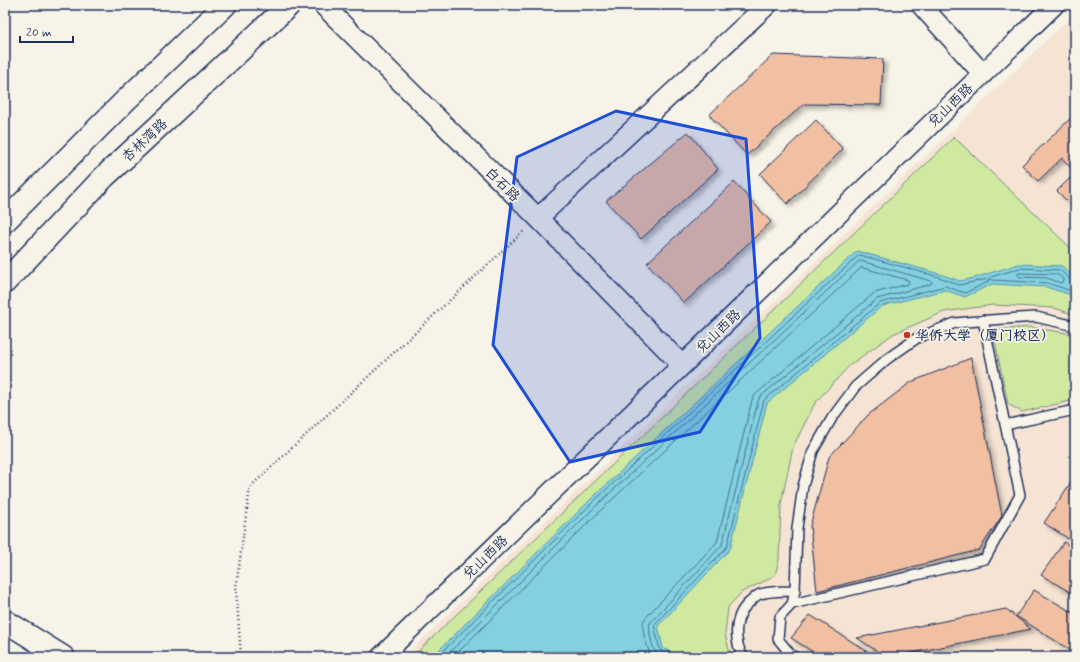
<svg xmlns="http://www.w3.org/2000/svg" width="1080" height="662" font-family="Mynerve,'LXGW WenKai TC',sans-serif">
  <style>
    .built { fill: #f5e3d3 }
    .green { fill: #cfe9a0; stroke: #758c7f }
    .water { fill: #83d1e0; stroke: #5990ac }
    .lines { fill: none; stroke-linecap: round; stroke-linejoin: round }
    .shore { stroke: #457092; stroke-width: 1 }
    .building { fill: #f1bfa1; stroke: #1b2f5e; filter: url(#shadow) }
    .service-casing { stroke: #1b2f5e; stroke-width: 12 }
    .minor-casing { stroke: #1b2f5e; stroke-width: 22 }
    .secondary-casing { stroke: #1b2f5e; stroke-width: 25 }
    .path { stroke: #1b2f5e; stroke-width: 2.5; stroke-dasharray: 1 3; stroke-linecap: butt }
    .service { stroke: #f7f3e8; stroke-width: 9 }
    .minor { stroke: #f7f3e8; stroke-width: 19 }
    .secondary { stroke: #f7f3e8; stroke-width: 22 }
    .marked { fill: #1d4ed8; fill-opacity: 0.2; stroke: #1d4ed8; stroke-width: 3; stroke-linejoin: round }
    .poi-dot { fill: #c8321e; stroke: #f7f3e8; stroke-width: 1.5 }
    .labels { text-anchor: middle; stroke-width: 3.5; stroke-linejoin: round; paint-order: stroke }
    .street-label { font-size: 14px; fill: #1b2f5e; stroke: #f7f3e8 }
    .poi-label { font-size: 14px; font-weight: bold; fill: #1b2f5e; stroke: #f7f3e8; text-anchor: start }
  </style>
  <defs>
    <filter id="shadow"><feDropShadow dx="3.5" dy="3.5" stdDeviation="2" flood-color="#0004"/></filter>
  </defs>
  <rect width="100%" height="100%" fill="#f7f3e8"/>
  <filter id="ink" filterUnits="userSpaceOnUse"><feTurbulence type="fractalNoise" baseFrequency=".025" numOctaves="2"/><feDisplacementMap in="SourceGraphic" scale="8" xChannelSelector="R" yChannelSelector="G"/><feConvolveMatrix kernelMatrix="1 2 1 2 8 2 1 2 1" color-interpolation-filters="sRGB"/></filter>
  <g filter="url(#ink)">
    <path class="built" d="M1075,13V657H404Z"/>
    <path class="green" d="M954,137L1075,252V315L1054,308L993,305L944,312L893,334L850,365L815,403L793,447L781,504L779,560L775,575L763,582L742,592L728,607L725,634L731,657H412Z
      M1029,327L1067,333L1075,336V400L1022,412L1008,404L994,337L996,330Z"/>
    <path class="water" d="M857,251L940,274L960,281L974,278L1019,264L1062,266L1075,278V296L1046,287L992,284L965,297L945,290L882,306L767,403L730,549L658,626L663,648L680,657H432L591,499Z"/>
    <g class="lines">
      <path class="shore" d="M1019,273L1057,274L1063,279V281L1061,283L1047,278L1020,277L1018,275Z
        M1075,281L1071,280L1060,270L1020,268L991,277L990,279L992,280L1047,283L1075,292
        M437,657L593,502L858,256L860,255L939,277L959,285L988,279V282L965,293L945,286L880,303L764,400L727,547L654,625L660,650L672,657
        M445,657L597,505L859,261H861L931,281L932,282L931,284L877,299L760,397L758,401L722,545L650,623C648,629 652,648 656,653C658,655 659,656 662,657
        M453,657L601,510L861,268H863L908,280L909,282L908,284L878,292L873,294L755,395L752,400L717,542L647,616C645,618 643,621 643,625C642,632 648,651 652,657"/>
    </g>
    <path class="building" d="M773,55L883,59L881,105L804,104L747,155L709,115Z
      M1075,114V172L1062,158L1038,181L1022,165Z
      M816,120L843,149L787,204L760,174Z
      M688,132L718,169L641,239L606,201Z
      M1075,173V209L1057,191Z
      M734,182L771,222L684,303L647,263Z
      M971,358L1002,516L979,550L817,591L810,526L829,457L868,415L911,382Z
      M1075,476V543L1044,523Z
      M1064,542L1075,550V595L1041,575Z
      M1034,590L1075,614V653L1016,616Z
      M1006,609L1031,629L891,657H886L857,638Z
      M810,615L876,657H821L791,638Z"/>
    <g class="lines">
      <defs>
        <path id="service" d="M1005,425L1075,410
          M792,604L985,559L1020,495L983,320
          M743,657C733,639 734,614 751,601C753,599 756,596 758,595C766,591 787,591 795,591
          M795,657L792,656L778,639L780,617L792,604L795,591L797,528L803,486L813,451L832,418L855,387L887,359L917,338L955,323L990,320L1036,317L1075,326"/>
        <path id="minor" d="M323,5L538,218L682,365
          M921,5L983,74
          M538,218L767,5
          M381,657L1054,5"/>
        <path id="secondary" d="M5,221L126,100L225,5
          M5,282L104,177L289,5
          M5,621L63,657"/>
      </defs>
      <use href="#service" class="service-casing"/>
      <use href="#minor" class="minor-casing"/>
      <use href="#secondary" class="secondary-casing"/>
      <path class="path" d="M241,657L236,587L250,487L525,230"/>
      <use href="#service" class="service"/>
      <use href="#minor" class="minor"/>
      <use href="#secondary" class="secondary"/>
    </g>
  </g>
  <path class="marked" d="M616,111L746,139L760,338L700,432L570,462L493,345L517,157Z"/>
  <circle class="poi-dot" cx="907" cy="335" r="4"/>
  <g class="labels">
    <g class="street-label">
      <text transform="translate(950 105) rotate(-44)" y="5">兑山西路</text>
      <text transform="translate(144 140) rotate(-43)" y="5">杏林湾路</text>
      <text transform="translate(503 184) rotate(45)" y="5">白石路</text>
      <text transform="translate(718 331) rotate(-44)" y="5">兑山西路</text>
      <text transform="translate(485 557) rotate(-44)" y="5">兑山西路</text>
    </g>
    <g class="poi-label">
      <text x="915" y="340">华侨大学（厦门校区）</text>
    </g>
  </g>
  <rect width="1080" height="662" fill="none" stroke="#f7f3e8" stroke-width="20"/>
  <rect x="10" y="10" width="1060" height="642" fill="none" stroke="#1b2f5e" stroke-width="1.5" filter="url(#ink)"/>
  <path d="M20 36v6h53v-6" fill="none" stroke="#1b2f5e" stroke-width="2"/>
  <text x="26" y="36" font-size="12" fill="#1b2f5e" stroke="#f7f3e8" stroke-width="3" paint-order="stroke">20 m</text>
</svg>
